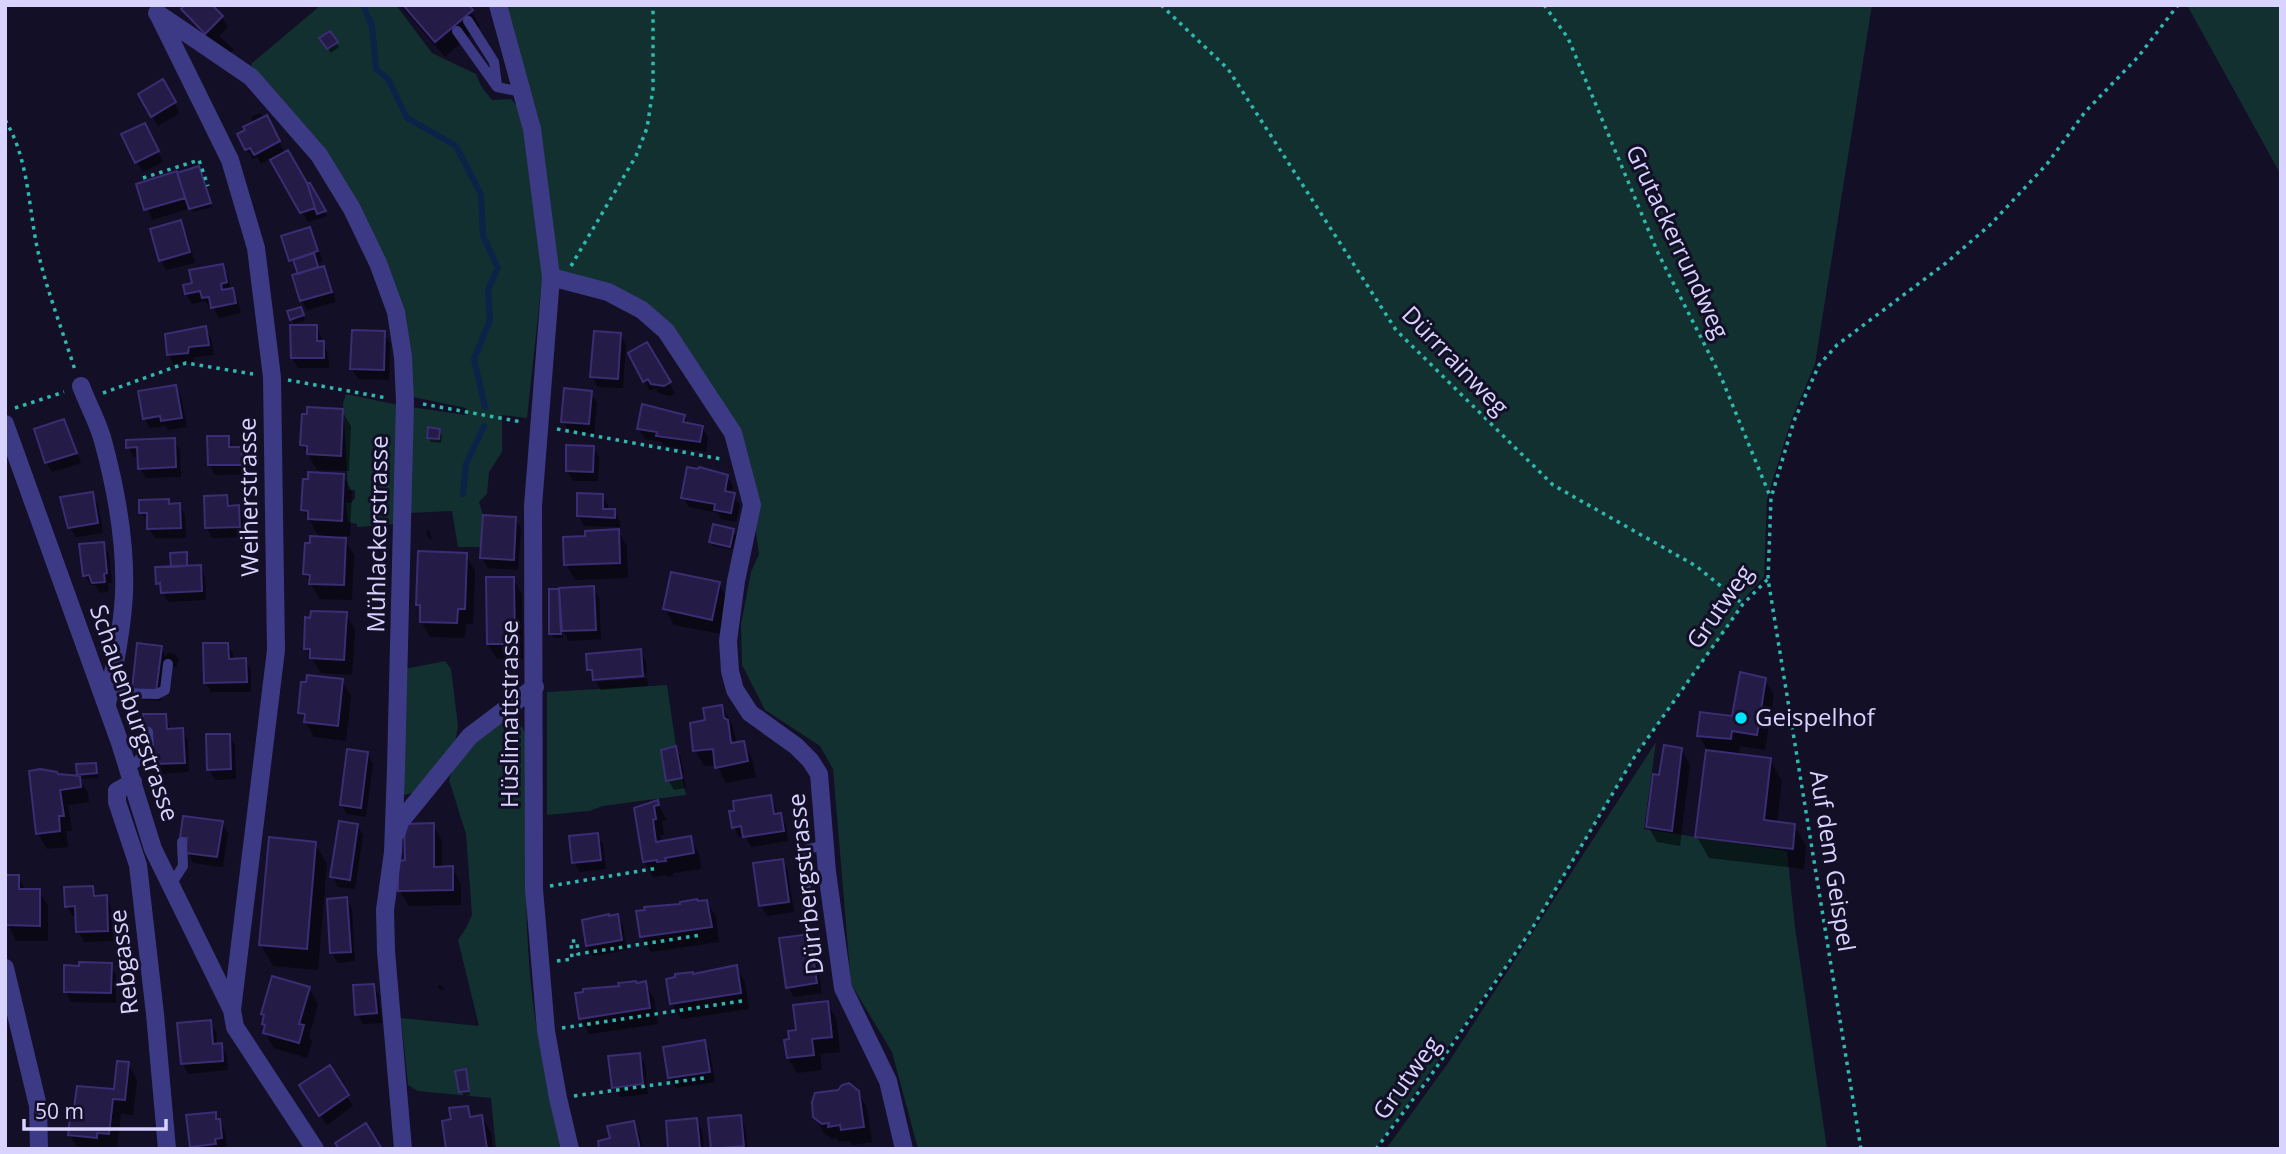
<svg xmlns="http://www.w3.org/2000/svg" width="2286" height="1154" font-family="'Open Sans',sans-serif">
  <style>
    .green { fill: #12302f }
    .shadow { fill: #0007 }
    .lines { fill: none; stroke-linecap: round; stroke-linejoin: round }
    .stream { stroke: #0c2248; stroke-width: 6 }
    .building { fill: #241b47; stroke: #3b2d73; stroke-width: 2 }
    .path { stroke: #2fb8b0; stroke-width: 3.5; stroke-dasharray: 3.5 5; stroke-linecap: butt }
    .lane { stroke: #3d3a85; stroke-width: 10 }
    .street { stroke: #3d3a85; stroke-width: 18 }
    .poi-dot { fill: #00e5ff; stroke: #130f26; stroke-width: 2.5 }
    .labels { text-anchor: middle; stroke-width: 6; stroke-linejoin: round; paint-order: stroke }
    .street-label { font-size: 24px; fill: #d9d4ff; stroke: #130f26 }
    .poi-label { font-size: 24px; fill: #d9d4ff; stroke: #130f26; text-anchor: start }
  </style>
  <rect width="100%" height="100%" fill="#130f26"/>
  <path class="green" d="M321,5H396L432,53L476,74L481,86L492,100L511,99L518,107L527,125L544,261L527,418L502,415V452L489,472L487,494L479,502L483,515L481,547H458L452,511L408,513L411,407L466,415V408L413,397L405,321L385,258L351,197L257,76L251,64Z
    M498,5H1872L1815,364L1791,421L1767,499L1764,577L1743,600L1733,619L1635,756L1530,932L1375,1149H918L892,1052L851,984L833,769L820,746L765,710L742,665L741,624L751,572L759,554L752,505L733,433L642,310L551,277L532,129Z
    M2187,5H2281V175Z
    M346,394L398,405L395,524L357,527V524L348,522L346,503H351L355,498V490H348L343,403Z
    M445,661L451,669L458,726L455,743L414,792L405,795L400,790L404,669Z
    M667,685L676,746L661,750L666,780L682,778L686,795L603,806L589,811L547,815V692Z
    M510,720L521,725L526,734C527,823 522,914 533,1002C539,1051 551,1100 561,1149H496L491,1098L418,1091L408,1085L401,1018L479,1026L458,940L466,928L472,915L466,834L449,780L455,764L469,746L498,722Z
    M1656,742L1644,829L1787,851L1795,927L1827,1149H1386L1448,1063Z"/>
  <path class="shadow" d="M210,5L222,17L228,27L219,36L234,50L226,57L189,20L184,10Z
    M400,5H467L480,26L445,57Z
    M330,33L339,47L331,53L322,39Z
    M162,82L180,113L158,126L140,94Z
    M260,113L272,127L285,154L287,152L313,196L312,189L327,216L308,222L271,158L261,164L257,157L253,159L247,149L254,124L251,117Z
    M150,135L163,162L143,172L137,162Z
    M201,173L212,207L193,212L191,208L152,220L138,185Z
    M181,222L186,232L195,263L166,270L161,260Z
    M310,229L323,261L317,263L319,269L323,268L329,278L336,302L307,310L301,300L300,275L291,260Z
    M222,266L228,276L231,290L238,300L241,313L219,318L213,307H209L205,301L192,304L186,294L194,284Z
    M302,313L305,320L294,324L292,319Z
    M316,326L321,336L322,343L328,353L329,368H298L292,358Z
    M205,328L211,338L214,355L194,357L193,362L174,365L169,355Z
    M384,333L390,343L389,380L358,379L352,369Z
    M620,335L626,345L623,388L598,387L592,377Z
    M647,345L675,393L670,396L659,393L655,388L650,391L630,354Z
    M176,387L181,397L187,427L168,430L165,426L150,428L144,418Z
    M591,393L597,403L594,434L569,431L563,421Z
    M342,411L351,426L349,471L317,470L302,445Z
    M684,416L688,425L702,427L708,437L706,452L664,446L662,442L645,439L639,429Z
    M439,430L442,435L441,443L431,442L428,437Z
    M69,432L81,463L52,472L46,462Z
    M228,438L234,449H241L246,459L247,474L215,475L210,465Z
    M174,440L180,450L181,477L146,478L140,468L139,457H134L128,447Z
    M593,447L599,457L598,481H573L567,471Z
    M343,476L352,491L350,536H343L354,555L352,600L320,599L305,574L320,538L303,510Z
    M727,476L733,486L731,494L740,505L736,522L721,519L718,513L689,507L683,497Z
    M92,494L98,504L103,533L76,537L70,527Z
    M602,495L608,505V510L614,511L620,521V527L584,526L579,516Z
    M226,497L232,507H238L244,517L245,537L212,538L207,528Z
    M168,501L170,505H179L185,515L186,538H155L149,528V523L141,513Z
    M515,519L521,529L518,570L488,568L482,558Z
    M426,530L430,531L432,540L428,538Z
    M618,531L627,546L628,578L575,580L566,564L587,538Z
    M733,531L736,535L732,550L713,546L711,542Z
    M103,544L109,554L112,583H108L109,591L100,593L95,585H91L85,575Z
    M186,554L188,567H200L205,577L206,600L168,602L158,583Z
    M466,555L475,571L473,624H466L465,638L430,637L421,621L422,611L418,604Z
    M513,579L522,594L523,659H497L488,644Z
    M719,584L728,600L721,634L674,625L665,609Z
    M593,588L599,598L601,639L569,641L562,629L563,638H554L551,634L557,591L562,598Z
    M346,614L355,630L352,675L321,673L305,648Z
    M227,644L233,654V661L245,660L251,670V692H211L205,682Z
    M161,648L166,657L167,653L175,654L178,659L177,667L165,666L161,701L140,699Z
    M640,651L646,661L647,674L596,678V682L647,678L648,686L601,690L589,669Z
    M1765,679L1774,695L1765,750L1740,746L1739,756L1770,760L1782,781L1777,824L1794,825L1806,846L1804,869L1709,858L1697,837L1707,750L1699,735L1733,718Z
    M342,681L351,696L346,741L314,737L300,712Z
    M722,707L731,722L737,743H743L752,758L756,777L726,783L717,765L704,766L695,750L707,722Z
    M165,715L171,731L182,730L188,740L189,772L161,774L155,764Z
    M229,735L235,745L236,779L215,780L209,769Z
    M675,748L681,758L686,788L674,790L668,780Z
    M1681,749L1690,765L1680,846L1657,842L1648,826L1661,777Z
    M367,753L373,764L366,817L347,814L341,804Z
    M95,765L99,778L79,779L88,793L89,802L68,805L72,831H66L68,847L47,849L38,833L58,776L81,778L78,774Z
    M771,797L778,815L780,814L786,825L788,841L751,847L745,836L739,837L734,827Z
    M657,802L667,820L662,821L664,835H660L662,843L690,838L699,854L701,869L673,873V876L668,877L666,875L653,877L644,861L636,809Z
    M222,823L228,833L223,867L193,863L182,837Z
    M357,825L363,835L355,889L338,887L332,876Z
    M433,825L442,841V868H452L461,884V905L409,906L400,891L406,862Z
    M598,835L603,845L606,869L580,872L574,862Z
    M315,843L327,864L318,970L273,966L261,945Z
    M783,861L788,871L794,912L767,916L761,906Z
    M5,877H18L26,891H39L48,906V941H16L5,918Z
    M92,888L98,897H106L111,907L113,941L84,942L78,931L77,916H72L67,906Z
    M809,889L814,911L807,912L805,907Z
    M346,899L352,909L355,961L338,963L332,953Z
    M707,902L716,917L719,942L651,952L642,937L638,913Z
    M617,916L623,926L627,950L593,956L587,946L609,918Z
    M809,936L815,946L822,993L794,997L788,987Z
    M110,965L116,975V1003L71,1002L66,992Z
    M736,967L745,982L749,1009L681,1019L672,1004Z
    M645,983L654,999L658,1024L589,1034L580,1018L636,984Z
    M373,985L379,995L382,1023L363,1024L357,1014Z
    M438,985L442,986L445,990L438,989Z
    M309,988L318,1004L309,1036L312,1042L307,1058L274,1048L265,1033V1018L263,1014Z
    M827,1003L836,1018L840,1052L820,1054L822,1070L797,1073L788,1058L798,1031Z
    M210,1022L216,1032L217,1045H221L227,1055L228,1070L188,1074L183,1064Z
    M704,1042L710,1052L715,1082L676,1088L670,1078L665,1048Z
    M639,1055L645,1065L648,1094L620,1097L614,1087Z
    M128,1064L137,1080L133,1115L121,1114L117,1149H78L70,1135L116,1091Z
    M329,1067L353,1106L327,1125L307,1095Z
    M465,1071L470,1095L464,1096L461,1092Z
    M858,1092L867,1108L872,1142L852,1145L849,1141L839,1142L837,1138L832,1139L824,1133L815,1116Z
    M467,1108L473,1118L482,1117L491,1133L493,1149H448L453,1121Z
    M215,1113L225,1131L227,1148L193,1149L191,1146Z
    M740,1116L745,1127L748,1149H713Z
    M696,1120L702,1130L704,1149H670Z
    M633,1123L639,1133L643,1149H601Z"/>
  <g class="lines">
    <path class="stream" d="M363,5L372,26L376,69L388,79L407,118L456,146L481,194L483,236L498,268L488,289L490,320L474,359L485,407
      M463,494L466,464L484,426"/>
  </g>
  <path class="building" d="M185,5H212L223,16L205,34L181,9Z
    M403,5H469L473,10L435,42Z
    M330,31L338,42L327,49L319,38Z
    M163,79L176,102L151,117L138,94Z
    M267,115L280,141L254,155L250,148L245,150L237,134L245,130L243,127Z
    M145,123L159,151L135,163L121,134Z
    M288,150L307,183L315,208L300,213L270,160Z
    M199,166L211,203L189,209L177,173Z
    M177,171L185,198L144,210L136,184Z
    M307,183H310L326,211L317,214Z
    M181,220L190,252L159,261L150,229Z
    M310,227L318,251L289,261L281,236Z
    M314,253L318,267L298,274L293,260Z
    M223,264L227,282L221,284L222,290L233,288L236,303L211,308L209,297L202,298L200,291L185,294L183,285L192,283L189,270Z
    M324,266L332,292L300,301L292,275Z
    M301,307L304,315L290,320L287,311Z
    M290,325H317V341H324V358H291Z
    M206,326L209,345L189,347L188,353L167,355L165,334Z
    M352,330L385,331L384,370L350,369Z
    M594,331L621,333L618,379L590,377Z
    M647,342L671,382L664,386L651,384L648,379L643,382L628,353Z
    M176,385L182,418L161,421L160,416L143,419L138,391Z
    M564,388L592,391L589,424L561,422Z
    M642,404L685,415L683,422L703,426L700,442L656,436L657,432L637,429Z
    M307,407L343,409L341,456L307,454V446L300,445L302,414H307Z
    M64,419L77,453L45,463L34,429Z
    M428,427L440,429L439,439L427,438Z
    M207,436H229V447H242V465H208Z
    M175,438L176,467L138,469L137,447L126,448V440Z
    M566,445L594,446L593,472L566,471Z
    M687,467L698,469L699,467L728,475L725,491L735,493L731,513L714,510L715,504L681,498Z
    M308,472L344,474L342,521L308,519V511L301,510L303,479H308Z
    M93,492L98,523L68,528L60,497Z
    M577,493L603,494V509H615V518L577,516Z
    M227,495L228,506L239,505L240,527L205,528L204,496Z
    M169,499V504L180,503L181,528L147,529V513H139V500Z
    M483,515L516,517L514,560L480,558Z
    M713,524L734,529L730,547L709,542Z
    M619,529L620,563L564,565L563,537L585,536V531Z
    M310,536L346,538L344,585L309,584L310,575L303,574L305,543H310Z
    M104,542L107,573L104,574L105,582L92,583L89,575L83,576L79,544Z
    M418,551L467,553L465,609H458L457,623L420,622V605H416Z
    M187,552V566L171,567L170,553Z
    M201,565L202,591L161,593L160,583L156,584L155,567Z
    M671,572L720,582L712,620L663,609Z
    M486,577H514L515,644H487Z
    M594,586L596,630L562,631L559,588Z
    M549,589H559L561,634H549Z
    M311,611L347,612L344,660L310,658V649H304L305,617L310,618Z
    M137,643L162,646L156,692L132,689Z
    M203,643H228L229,659L246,658L247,682L204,683Z
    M641,649L643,676L593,680L592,670H587L586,654Z
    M1740,672L1766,678L1757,735L1732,731L1731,739L1697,736L1700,712L1732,716Z
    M307,675L343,679L338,726L304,722L305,714L298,713L301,682H306Z
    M722,705L724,718L728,720L731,743L744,741L748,761L715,768L713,749L693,751L690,723L705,720L703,708Z
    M143,714H166L167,729L183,728L185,763L153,764L151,732H144Z
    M206,734H230L231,769L207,770Z
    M1664,745L1682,748L1672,831L1646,827L1653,774L1659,775Z
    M676,746L682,778L666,781L661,750Z
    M347,749L368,752L361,808L340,805Z
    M1706,750L1771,758L1764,820L1795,824L1793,849L1695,837Z
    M96,763L97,773L77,775L76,764Z
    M40,769L57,772L58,774L80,776L81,787L60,790L64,816H59L60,831L36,834L29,771Z
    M771,795L774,814L781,813L784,831L743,837L741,826L732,828L729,811H734L733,801Z
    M658,800L659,805L654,806L656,819L653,820L656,842L691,836L694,853L665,858L666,861L657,862V860L643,862L634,808Z
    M183,816L223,821L217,857L185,853L187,838H180Z
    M339,821L358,824L350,880L330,877Z
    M434,823V867L453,866V890L398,891V861L405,860L404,824Z
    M598,833L601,860L572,863L569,836Z
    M269,837L316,842L307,949L259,945Z
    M783,859L789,902L759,906L753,863Z
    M5,875H19V889H40V926L6,925Z
    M93,886L94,896L107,895L108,931L76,932L75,906L65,907L64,887Z
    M810,887L813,907L803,908L801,889Z
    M347,897L351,952L330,953L327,899Z
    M697,899L698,901L707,900L712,927L640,937L636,911L645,910L644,907L680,904V902Z
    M609,914V916L618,914L622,940L586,946L582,920Z
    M810,934L817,983L786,988L779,938Z
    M79,962L112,963L111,993L64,992V965L79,966Z
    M737,965L741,993L670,1004L666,979L675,977V974L693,972V974Z
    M272,976L310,987L299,1024L304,1025L299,1043L263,1033L265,1025L262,1024L264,1015L261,1014Z
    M636,981L637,983L646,981L650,1008L579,1019L575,993L583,992V989L619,986L618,983Z
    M374,984L377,1013L355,1015L353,985Z
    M828,1001L832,1037L812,1039L814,1055L787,1058L784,1040L789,1039L788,1031L796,1030L793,1005Z
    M211,1020L213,1044L222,1043L223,1061L181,1064L177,1023Z
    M705,1040L710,1072L668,1078L663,1047Z
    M640,1053L643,1084L612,1088L608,1056Z
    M117,1061L129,1062L125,1100L113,1099L109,1134L97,1133V1138L68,1135L71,1108H74L77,1086L114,1089Z
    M330,1065L349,1095L319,1116L299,1085Z
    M466,1069L469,1091L459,1092L455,1071Z
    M849,1083L859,1091L864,1127L841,1130L840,1125L828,1127L829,1123L822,1124L813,1117L812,1102L815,1093L838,1090L842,1085Z
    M468,1106L470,1117L482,1115L487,1149H446L442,1121L451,1119L449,1108Z
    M216,1112V1119H220L222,1138L215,1139L216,1144L190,1147L186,1115Z
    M741,1115L744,1146L711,1149L708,1118Z
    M697,1118L700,1148L668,1149L666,1121Z
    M634,1121L640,1149H599L598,1141L610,1138L607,1126Z
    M366,1123L382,1149H339L335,1143Z"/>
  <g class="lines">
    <path class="path" d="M1161,5L1228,69L1396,330L1553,485L1696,566L1743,604
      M1544,5L1568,38L1658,253L1721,377L1770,496
      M5,120C30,161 28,210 39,256C48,294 63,332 75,370
      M143,178L199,160L208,186
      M571,266L636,156L647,128L653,89V5
      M288,380L387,398
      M103,393L186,363L253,374
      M423,404L522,422
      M15,408L64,392
      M557,429L721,459
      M550,886L658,868
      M557,961L572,959L571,941H577L578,954L701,935
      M562,1028L742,1001
      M574,1096L704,1078
      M1376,1149L1429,1078L1530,932L1635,756L1743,604L1768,579
      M1861,1149L1768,579L1771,498L1794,421L1819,365L1837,345L1946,263L1990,225L2047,164L2085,112L2138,57L2178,5"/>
    <path class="lane" d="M468,21L494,62L497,85
      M457,31L497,87L522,92
      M109,693L157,694L165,690L168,664
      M128,768L136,763L149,747L148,732
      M170,886L183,866L182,842
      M805,886V864L808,849L825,845"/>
    <path class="street" d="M498,5L532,129L551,277L533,506L534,889L546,1031L558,1098L570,1149
      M157,13L251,77L319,155L352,209L378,263L396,312L403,357L405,401L396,768L393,852L385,910L386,951L403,1149
      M158,14L230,160L256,248L272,377L276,650L232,1010L235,1027L315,1149
      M551,277L608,292L642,310L666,331L733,433L752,505L736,581L728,641L730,671L735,690L750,713L796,746L810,760L819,774L827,872L843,988L888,1081L904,1149
      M81,386C88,405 98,422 103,441C116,489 126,543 124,594C122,631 114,668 107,704
      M5,424L120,743L153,849L232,1010
      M133,782L117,791V802L138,865L155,1014L167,1149
      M397,832L400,822L470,736L535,687
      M5,968L38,1106L39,1149"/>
  </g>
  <circle class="poi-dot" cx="1741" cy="718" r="7"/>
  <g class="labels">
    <g class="street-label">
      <text transform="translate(1677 242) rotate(65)" y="8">Grutackerrundweg</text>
      <text transform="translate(1455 361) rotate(46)" y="8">Dürrrainweg</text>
      <text transform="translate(249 497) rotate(-91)" y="8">Weiherstrasse</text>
      <text transform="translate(378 534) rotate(-89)" y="8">Mühlackerstrasse</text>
      <text transform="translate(1720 607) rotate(-55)" y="8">Grutweg</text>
      <text transform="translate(134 713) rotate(71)" y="8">Schauenburgstrasse</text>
      <text transform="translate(510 714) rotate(-90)" y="8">Hüslimattstrasse</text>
      <text transform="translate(1832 861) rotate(81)" y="8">Auf dem Geispel</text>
      <text transform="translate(806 884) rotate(-96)" y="8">Dürrbergstrasse</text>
      <text transform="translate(124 962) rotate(-97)" y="8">Rebgasse</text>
      <text transform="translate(1407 1078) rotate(-54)" y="8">Grutweg</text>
    </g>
    <g class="poi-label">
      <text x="1755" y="726">Geispelhof</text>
    </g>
  </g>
  <rect width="2286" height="1154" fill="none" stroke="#d9d4ff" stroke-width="14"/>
  <path d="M24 1119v10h142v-10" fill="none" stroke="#d9d4ff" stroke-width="3.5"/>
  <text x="35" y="1119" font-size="21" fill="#d9d4ff" stroke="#130f26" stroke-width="5" paint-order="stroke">50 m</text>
</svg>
